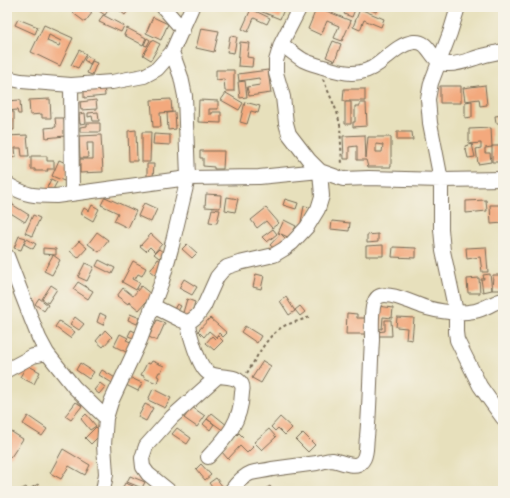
<svg xmlns="http://www.w3.org/2000/svg" width="510" height="498" font-family="'Libre Bodoni',serif">
  <style>
    .building { fill: #f3a97d; fill-rule: evenodd }
    .lines { fill: none; stroke-linecap: round; stroke-linejoin: round }
    .minor-casing { stroke: #776a55; stroke-width: 16 }
    .path { stroke: #776a55; stroke-width: 2; stroke-dasharray: 3 3; stroke-linecap: butt }
    .minor { stroke: #fff; stroke-width: 14 }
  </style>
  <rect width="100%" height="100%" fill="#f7f3e8"/>
  <filter id="ink" filterUnits="userSpaceOnUse"><feTurbulence type="fractalNoise" baseFrequency=".025" numOctaves="2"/><feDisplacementMap in="SourceGraphic" scale="8" xChannelSelector="R" yChannelSelector="G"/><feConvolveMatrix kernelMatrix="1 2 1 2 8 2 1 2 1" color-interpolation-filters="sRGB"/></filter>
  <filter id="wash" filterUnits="userSpaceOnUse"><feTurbulence type="fractalNoise" baseFrequency=".012" numOctaves="4" result="noise"/><feDisplacementMap in="SourceGraphic" scale="16" xChannelSelector="R" yChannelSelector="G"/><feGaussianBlur stdDeviation="0.9" result="paint"/><feColorMatrix in="noise" values="0 0 0 0 0 0 0 0 0 0 0 0 0 0 0 0 0 1.4 0 .05"/><feComposite in="paint" operator="in"/></filter>
  <g filter="url(#wash)">
    <rect width="100%" height="100%" fill="#e7e0bc"/>
    <g id="blocks">
      <path class="building" d="M78,7H85L92,13L85,22L73,13Z
        M101,7H110L105,15L99,11Z
        M123,7H131L125,15L120,11Z
        M262,7H285L280,19L260,11Z
        M317,7L351,21L342,41L334,38L339,26L327,21L321,35L308,29Z
        M347,7H356L352,17L344,14Z
        M364,7H379L376,12Z
        M251,9L270,18L267,24L254,18L248,32L242,29Z
        M360,9L384,19L381,27L364,20L360,30L353,27Z
        M103,15L124,26L121,32L99,22Z
        M153,17L168,24L161,40L146,33Z
        M18,19L38,27L35,34L15,25Z
        M44,25L73,38L60,66L31,52ZM49,35L61,41L59,46L47,41Z
        M127,28L146,38L143,45L124,35Z
        M201,28L219,31L214,52L196,48Z
        M230,36L237,37L234,53L227,52Z
        M147,38L150,40L147,46L144,45Z
        M152,40L160,44L151,60L143,55Z
        M333,41L341,44L335,61L326,57Z
        M240,42L249,43L247,57L253,58L252,67L238,66Z
        M79,50L86,54L78,68L71,65Z
        M87,56L93,59L90,64L84,60Z
        M92,61L97,63L92,75L87,73Z
        M216,70H234V91H225L224,79L216,80Z
        M268,70L271,93L249,96L247,87L260,85L259,78L239,81L238,74Z
        M245,81L247,97L240,98L238,82Z
        M104,84L105,96L84,98V86Z
        M485,85L487,105L480,106L479,99L465,101L463,88Z
        M440,86H461V103H440Z
        M344,89H365V101H343Z
        M226,93L243,103L239,110L221,100Z
        M50,99L51,118H42V114L30,115L29,100Z
        M171,99L172,112L160,113L161,127H153L151,100Z
        M20,100L21,114H18L17,110L7,111V101Z
        M96,100L97,109L81,110L80,102Z
        M199,100L218,101V109H209V114H212V112H221V123L198,122Z
        M472,101V117L465,118V102Z
        M245,102L260,106L258,113L251,111L247,124L240,122Z
        M345,102H351V124H345Z
        M360,103H366L367,126L353,127V122H355V106H360Z
        M7,112H14V130H7Z
        M98,112L99,121H93L92,116L88,117V113Z
        M175,112L176,129L168,130L167,113Z
        M85,113L86,123L80,124L79,114Z
        M503,115V123H496L495,116Z
        M55,118H64L65,136L46,138L45,128L56,127Z
        M87,123H100V132H80V127L87,126Z
        M491,128L492,147L485,148V153H490L491,162L478,164L476,149L481,148V143L469,144V129Z
        M136,130L137,161H129L128,131Z
        M142,132H151L150,162H142Z
        M397,132H412L413,140H397Z
        M154,134L170,135V145L153,144Z
        M27,135L29,156H22L21,148H15L16,157L7,158V136Z
        M101,135L103,172L80,173V159H93V143H87L88,158H80L79,136Z
        M365,135L366,158L368,137H391V167H368L366,160H357V146L349,147V159H344L343,136ZM376,144L383,145L382,152H376Z
        M472,144L475,157L468,158L465,146Z
        M492,146H503V162H492Z
        M200,151H224L223,169H214V167L203,166V158H200Z
        M31,156H47V161H54V169H47L48,171H35V169H31Z
        M59,160L70,165L64,181L52,176Z
        M147,164H154L153,177H147Z
        M51,179L57,182L50,195L45,192Z
        M206,194L221,195L220,208L205,207Z
        M105,197L136,211L128,228L114,221L118,213L101,205Z
        M227,197L238,199L235,212L225,210Z
        M7,199L13,204L7,211Z
        M285,199L298,203L296,209L283,205Z
        M486,200L487,211L466,213V201Z
        M144,203L157,209L151,222L138,216Z
        M13,205L29,215L25,222L9,212Z
        M92,205L99,209L93,221L81,214L84,208L89,211Z
        M490,205H501V209H503V223L491,224Z
        M304,206L311,207L307,223L301,222Z
        M266,208L279,223L272,228L266,221L257,228L251,220Z
        M212,209L220,210L217,223L209,222Z
        M33,215L40,218L32,236L25,233Z
        M284,220L296,226L290,238L281,234L286,239L276,250L270,245L280,234L278,233Z
        M332,221L350,223L349,231L331,229Z
        M273,229L277,234L267,242L262,237Z
        M97,232L108,240L99,252L88,244Z
        M151,234L162,244L155,252L150,247L146,251L140,246Z
        M378,234V242L367,243V235Z
        M19,236L26,238L21,250L14,248Z
        M27,239L36,244L33,249L24,244Z
        M79,241L87,248L78,258L70,251Z
        M187,244L197,253L192,258L182,249Z
        M383,245V256H366V246Z
        M393,247L416,248V258L392,257Z
        M486,247L488,272H482L480,257L467,259L466,248Z
        M43,248L56,249V255L43,254Z
        M159,249L164,253L159,258L154,254Z
        M53,255L60,260L52,275L44,271Z
        M158,259L164,263L155,275L150,271Z
        M99,260L115,268L112,274L96,266Z
        M133,261L146,268L142,276L138,274L135,279L133,277L132,279L140,283L136,290L122,282Z
        M85,263L94,267L87,281L78,277Z
        M256,274L264,276L261,289L253,287Z
        M490,274L492,290L483,292L481,279H484L483,275Z
        M493,275H503V290H492Z
        M479,278L480,293H468L467,279Z
        M184,279L197,287L192,295L179,288Z
        M78,282L93,291L88,299L73,289Z
        M51,285L57,289L48,303L42,299Z
        M141,286L152,295L139,310L129,302L128,304L117,296L123,288L133,296Z
        M286,297L295,311L289,315L280,301Z
        M39,298L48,305L44,311L35,304Z
        M187,299L195,302L190,319L182,316Z
        M177,304L181,306L177,313L173,311Z
        M300,306L305,312L300,316L295,310Z
        M377,306L393,308L392,318L383,317L382,329L374,328Z
        M100,313L106,316L103,325L97,322Z
        M347,313L357,314V318H367V334H346Z
        M130,314L140,318L137,324L128,320Z
        M7,316L11,320L7,325Z
        M75,317L84,324L79,330L70,324Z
        M397,317L414,318L412,340L406,339L407,328L396,327Z
        M210,318L227,333L223,337L219,333L216,337L209,331L204,337L198,331Z
        M157,320L165,323L157,341L149,337Z
        M385,320H391L392,336H377V332L385,331Z
        M59,321L75,332L70,338L55,327Z
        M245,326L261,336L257,343L241,332Z
        M105,330L112,337L103,347L96,341Z
        M131,330L138,333L136,339L128,336Z
        M120,334L128,338L126,340L135,344L130,354L114,346Z
        M212,336L215,339L218,336L223,341L214,350L206,343Z
        M152,361L164,366L161,372H159L157,376L159,377L157,383L144,378V376L141,375L147,363L150,364Z
        M263,361L271,366L261,383L252,378Z
        M80,363L94,372L89,379L76,370Z
        M27,365L40,372L34,384L20,377Z
        M102,370L117,379L114,384L99,375Z
        M129,377L142,383L138,391L126,385Z
        M100,383L105,387L99,394L94,390Z
        M153,389L171,398L165,408L148,400Z
        M76,402L82,406L71,420L65,416Z
        M145,404L153,408L146,421L138,417Z
        M192,407L205,416L197,427L184,418Z
        M212,413L228,426L224,431L207,419Z
        M86,414L96,426L90,430L81,419Z
        M28,416L47,429L42,436L23,424Z
        M280,417L292,428L285,435L278,428L275,431L271,427Z
        M207,419L214,424L210,430L203,424Z
        M96,427L102,433L91,444L85,438Z
        M177,428L191,438L187,444L172,434Z
        M7,429L23,439L11,457L7,454V445L9,442L7,441Z
        M269,429L276,437L262,450L254,442Z
        M239,433L253,447L247,453L240,446L228,459L221,451Z
        M303,433L315,445L308,452L296,440Z
        M63,449L90,465L85,475L69,466L61,479L50,473Z
        M201,464L211,475L205,480L196,469Z
        M130,476L145,482L142,488L127,482Z
        M216,478L226,491H215L209,483Z
        M125,483L133,486L131,491H121Z
        M38,484L42,491H33L31,488Z
        M270,486L273,491H262Z
        M26,487L28,491H18Z"/>
    </g>
  </g>
  <g filter="url(#ink)">
    <use href="#blocks" fill-opacity="0" stroke="#776a55" stroke-width="1"/>
    <g class="lines">
      <defs>
        <path id="minor" d="M163,7L183,30
          M458,7L450,33L431,83L428,99L430,123L441,180V229L443,251L456,312V332L457,340L480,386L492,403L503,418
          M281,44C288,49 295,55 303,60C309,63 317,65 323,67C343,73 360,78 378,64C389,56 399,44 414,42C431,40 430,63 447,64C459,65 471,59 482,56C489,54 496,53 503,51
          M7,78L21,81L71,85L112,82L144,76L157,69L172,52L192,7
          M71,85L72,194
          M7,184C26,196 34,196 56,196L188,178L259,177L320,171L343,179L369,178L441,180L503,179
          M7,256L31,318L39,338L47,353L74,387L106,418
          M153,306L181,320L187,322L192,320L197,316L204,306L217,277L222,271L227,267L239,263L274,255L284,249L292,243L307,227L318,209L322,196L320,171L309,160L289,134L286,123L283,97L276,73V61L281,44L300,7
          M187,322C190,334 197,362 206,371C215,380 232,373 240,382C243,385 243,389 242,393C241,422 227,437 208,457
          M7,370L33,356L47,353
          M103,491L106,474L104,445L106,418L111,402L140,340L162,281L172,245L188,178L185,96L181,77L172,52
          M169,491L148,474L143,467L142,458L146,446L172,417L218,376
          M231,491C236,484 243,476 251,473C258,471 265,471 272,469C287,467 302,465 317,463C322,462 327,460 332,460C339,461 352,467 358,464C361,463 363,460 364,458C367,452 366,443 367,437C370,405 370,372 372,340C372,329 371,318 373,307C374,303 375,299 378,297C388,290 416,305 427,308C442,312 460,314 475,311C485,309 493,302 503,300"/>
      </defs>
      <use href="#minor" class="minor-casing"/>
      <path class="path" d="M323,79L337,112L340,125L342,165
        M247,373C258,356 267,334 286,325C294,322 302,320 310,317"/>
      <use href="#minor" class="minor"/>
    </g>
  </g>
  <rect width="510" height="498" fill="none" stroke="#f7f3e8" stroke-width="24"/>
</svg>
